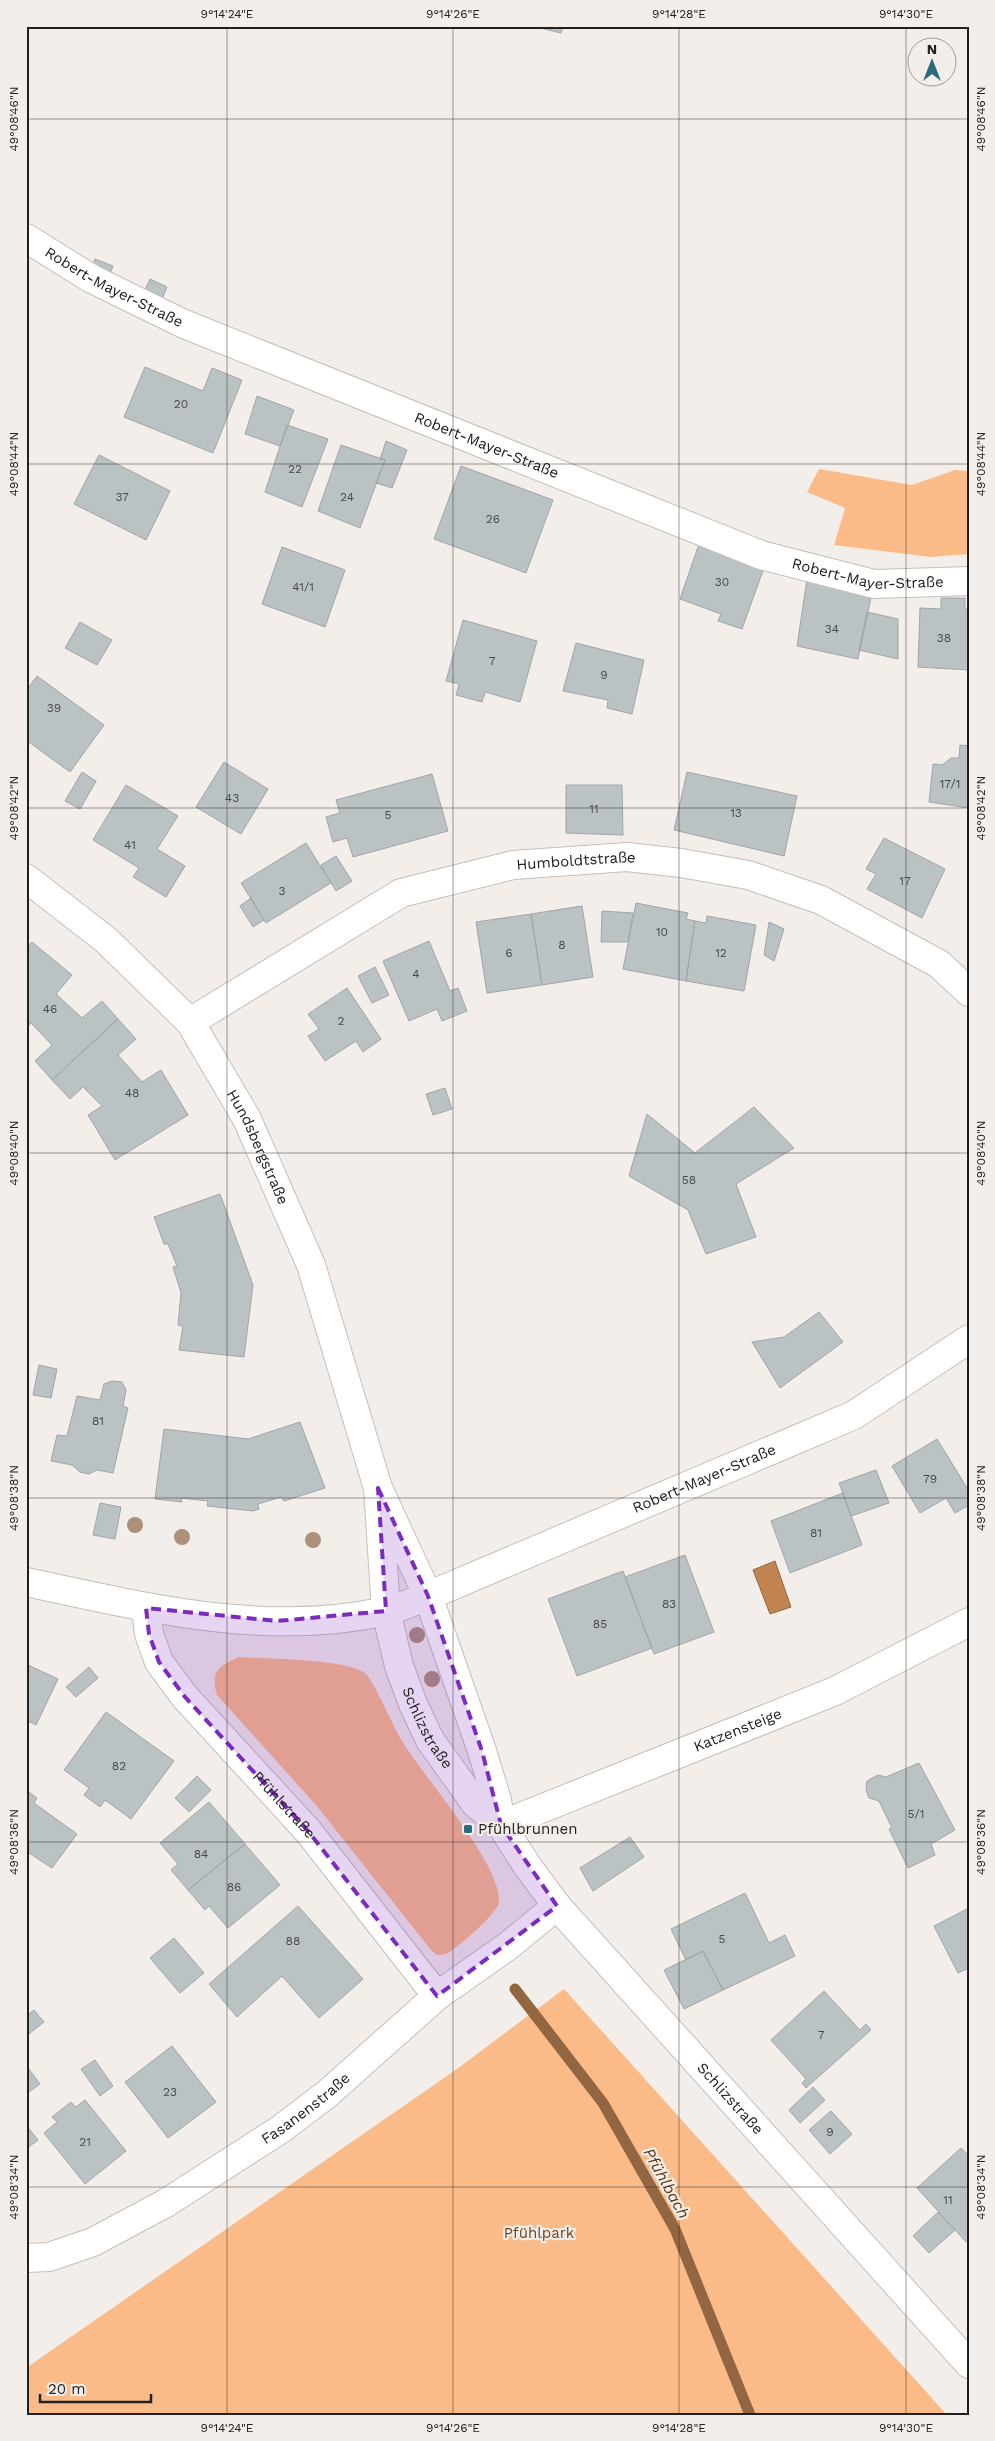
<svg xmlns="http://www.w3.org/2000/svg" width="995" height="2441" font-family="'Work Sans',sans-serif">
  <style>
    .green { fill: #fabb88 }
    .water { fill: #c1834f; stroke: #926641 }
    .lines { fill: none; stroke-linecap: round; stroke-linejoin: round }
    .stream { stroke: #926641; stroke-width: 11 }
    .building { fill: #bbc2c4; stroke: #9fa6a8 }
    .minor-casing { stroke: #c4bfbb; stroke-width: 30 }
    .minor { stroke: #fff; stroke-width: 28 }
    .tree { fill: #ab907a }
    .marked { fill: #7b2cbf; fill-opacity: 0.2; stroke: #7b2cbf; stroke-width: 4; stroke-dasharray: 10 6; stroke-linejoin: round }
    .ticks { fill: none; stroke: #232120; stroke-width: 1; stroke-opacity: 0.45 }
    .poi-dot { fill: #296c7d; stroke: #f4eeea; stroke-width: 2 }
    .labels { text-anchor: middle; stroke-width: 4.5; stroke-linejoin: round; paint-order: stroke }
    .number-label { font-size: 12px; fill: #494949 }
    .street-label { font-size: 15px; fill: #232120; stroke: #f4eeea }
    .poi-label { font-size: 15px; fill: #232120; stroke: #f4eeea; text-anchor: start }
    .park-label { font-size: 15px; fill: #6f441e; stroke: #f4eeea }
    .water-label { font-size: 16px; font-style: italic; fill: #5d330a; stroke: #f4eeea }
    .neatline { fill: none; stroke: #232120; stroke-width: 2 }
    .ticks-label { font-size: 12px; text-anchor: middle; fill: #232120 }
  </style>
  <rect width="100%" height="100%" fill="#f4eeea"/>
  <path class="green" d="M819,469L912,485L955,470L969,471V554L930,557L834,545L845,508L807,492Z
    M239,1657C265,1659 349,1659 366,1674C374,1682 394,1728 402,1741C423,1776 502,1865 499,1902C498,1913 458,1947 448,1953C445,1954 441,1955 437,1955L431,1950L316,1805L217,1695C210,1672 218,1666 239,1657Z
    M564,1989L947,2415H26V2368L457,2069Z"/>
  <path class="water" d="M775,1561L791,1607L770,1614L753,1570Z"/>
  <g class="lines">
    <path class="stream" d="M515,1989L603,2103L675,2229L750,2415"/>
  </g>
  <path class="building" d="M532,26H563L561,33Z
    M95,259L113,266L109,276L91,269Z
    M150,279L167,287L159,306L141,299Z
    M145,367L203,391L212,368L242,380L213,453L124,417Z
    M257,396L294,410L280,446L245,434Z
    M287,425L328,439L302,507L265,492Z
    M386,441L407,450L392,488L376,483L385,460L380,459Z
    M341,445L385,460L360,528L318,511Z
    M99,455L170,491L146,540L74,504Z
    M461,466L553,500L526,573L434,539Z
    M699,544L765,565L742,629L718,621L721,614L680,599Z
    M282,547L345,570L325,627L262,604Z
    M807,579L872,593L858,659L797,646Z
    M941,598H965V609H969V670L918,667L920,608L941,609Z
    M867,612L898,619V659L859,650Z
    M463,620L537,641L520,702L485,692L482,702L456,695L459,684L446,681Z
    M80,622L112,640L97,665L65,648Z
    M576,643L644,660L632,714L607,708L608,700L563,691Z
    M37,676L104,725L70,772L26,740V691Z
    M960,745L969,746V808L929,802L933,764L942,765L951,758H959Z
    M224,762L268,789L241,834L196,807Z
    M82,772L96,781L80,809L65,801Z
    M687,772L797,796L784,856L674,830Z
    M432,774L448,831L353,857L347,838L333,842L326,817L340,813L336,800Z
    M126,785L178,816L157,849L185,866L166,897L133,877L139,868L93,840Z
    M566,785H622L623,835L566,833Z
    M884,838L945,869L922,918L867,889L876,874L866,869Z
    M306,843L331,883L266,923L241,883Z
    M336,856L352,881L336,891L321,865Z
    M251,898L264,920L253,927L240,906Z
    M636,903L688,913L686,919L695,921L686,981L623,969Z
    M582,906L593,977L542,985L531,914Z
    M602,911L633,913L628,942H601Z
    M531,914L542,985L487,993L476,922Z
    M707,916L756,925L744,991L686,981L695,921L706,923Z
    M769,922L784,929L774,961L764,955Z
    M429,941L450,991L458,988L467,1011L442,1021L437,1009L409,1021L383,961Z
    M32,942L72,975L56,994L82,1018L102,1001L118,1019L52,1080L35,1061L52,1045L31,1023L26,1029V949Z
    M375,967L389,995L372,1003L358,976Z
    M347,988L381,1039L363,1052L356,1041L325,1061L308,1036L319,1029L308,1014Z
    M118,1019L136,1039L118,1055L142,1082L161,1070L188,1115L115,1160L88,1115L102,1106L83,1087L70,1099L52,1080Z
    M445,1088L452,1109L433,1115L426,1094Z
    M754,1107L794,1148L736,1184L756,1237L706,1254L688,1210L629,1176L647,1114L695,1153Z
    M220,1194L253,1285L244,1357L179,1350L183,1326L178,1325L181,1293L173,1267L177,1266L168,1244H164L154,1217Z
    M819,1312L843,1342L780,1388L752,1342L784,1337Z
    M39,1365L57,1369L51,1398L33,1395Z
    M112,1381L122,1382L126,1390L123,1406L128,1408L113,1473L97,1470L89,1474L80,1472L72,1465L51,1461L57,1435L67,1436L77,1396L100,1400L104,1384Z
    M300,1422L325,1488L284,1501L281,1497L258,1504L259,1509L253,1511L207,1506L208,1501L181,1498L182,1502L155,1499L164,1429L248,1439Z
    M937,1439L969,1491V1505L955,1513L946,1498L920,1513L892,1466Z
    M876,1470L889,1503L851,1516L839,1483Z
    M843,1493L862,1545L790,1573L771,1521Z
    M100,1503L121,1507L115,1539L93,1535Z
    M685,1555L714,1632L654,1654L625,1577Z
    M623,1571L652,1648L577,1676L548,1599Z
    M26,1664L58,1679L36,1725L26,1720Z
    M89,1667L98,1678L76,1697L66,1687Z
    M106,1712L174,1761L131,1819L105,1800L100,1807L84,1795L89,1788L64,1770Z
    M919,1763L955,1830L931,1844L935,1855L908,1868L889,1829L892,1828L879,1801L869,1798L866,1790L867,1781L878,1775L886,1777Z
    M197,1776L211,1790L189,1812L175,1798Z
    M26,1790L37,1798L34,1803L77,1834L52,1868L26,1851Z
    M209,1802L245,1844L188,1890L171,1870L178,1864L160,1843Z
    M630,1837L644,1857L593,1891L580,1868Z
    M245,1844L280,1885L228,1928L209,1906L205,1910L188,1890Z
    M745,1893L769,1943L785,1935L795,1956L723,1990L703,1951L686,1960L671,1929Z
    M298,1906L363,1979L319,2018L282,1976L237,2017L209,1984Z
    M969,1908V1968L958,1973L934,1926Z
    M174,1938L204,1973L180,1993L150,1958Z
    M703,1951L723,1990L684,2009L664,1970Z
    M824,1991L860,2030L866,2024L871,2030L806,2088L802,2083L806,2079L771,2040Z
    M34,2010L44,2022L26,2036V2016Z
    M172,2046L216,2102L168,2138L125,2082Z
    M95,2060L113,2086L100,2096L81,2069Z
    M26,2065L40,2084L26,2094Z
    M813,2087L825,2100L800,2123L789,2110Z
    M85,2100L126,2151L85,2184L44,2133L57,2122L52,2117L71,2102L76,2107Z
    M831,2111L852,2134L830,2154L809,2130Z
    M26,2125L38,2140L26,2149Z
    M961,2148L969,2156V2239L966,2242L917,2188Z
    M938,2212L955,2230L929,2253L913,2236Z"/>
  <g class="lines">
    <defs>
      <g id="minor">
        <path id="s1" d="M26,238L92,279L184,324L761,555L874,584L969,581"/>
        <path id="s2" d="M26,878L106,940L190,1022L247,1119L311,1265L378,1488L428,1596L482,1751L497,1800L501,1825"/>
        <path id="s3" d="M190,1022L401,893L513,865L627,857L681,863L748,875L821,900L939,964L969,992"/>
        <path id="s4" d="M378,1488L386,1611L399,1666L413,1704L430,1740L475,1803L501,1825L528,1867L557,1906L969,2364"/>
        <path id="s5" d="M26,1582C144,1607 266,1638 386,1611C400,1608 414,1601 428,1596L854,1415L969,1339"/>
        <path id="s6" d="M146,1608L149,1634L159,1662L185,1697L308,1831L437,1996"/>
        <path id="s7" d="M501,1825L835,1691L969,1622"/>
        <path id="s8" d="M26,2258L49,2257L93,2242L166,2203L281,2129L327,2094L437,1996L508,1946L557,1906"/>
      </g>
    </defs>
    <use href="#minor" class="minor-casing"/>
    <use href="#minor" class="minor"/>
  </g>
  <g class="tree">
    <circle cx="135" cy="1525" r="8"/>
    <circle cx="182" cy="1537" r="8"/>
    <circle cx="313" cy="1540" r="8"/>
    <circle cx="417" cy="1635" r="8"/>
    <circle cx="432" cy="1679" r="8"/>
  </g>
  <path class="marked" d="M378,1488L428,1596L482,1751L501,1825L557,1906L437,1996L308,1831L185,1697L159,1662L149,1634L146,1608L277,1621L386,1611Z"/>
  <path class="ticks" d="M227,26V2415M453,26V2415M679,26V2415M906,26V2415M26,119H969M26,464H969M26,808H969M26,1153H969M26,1498H969M26,1842H969M26,2187H969"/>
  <rect class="poi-dot" x="463" y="1824" width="10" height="10" rx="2.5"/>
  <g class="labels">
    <g class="number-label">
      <text x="181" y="408">20</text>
      <text x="295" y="473">22</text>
      <text x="122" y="501">37</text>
      <text x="347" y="501">24</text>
      <text x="493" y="523">26</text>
      <text x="722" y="586">30</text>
      <text x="303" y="591">41/1</text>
      <text x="832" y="633">34</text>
      <text x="944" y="642">38</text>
      <text x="492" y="665">7</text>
      <text x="604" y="679">9</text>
      <text x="54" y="712">39</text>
      <text x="950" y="788">17/1</text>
      <text x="232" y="802">43</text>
      <text x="594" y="813">11</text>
      <text x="736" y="817">13</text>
      <text x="388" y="819">5</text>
      <text x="130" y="849">41</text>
      <text x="905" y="885">17</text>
      <text x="282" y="895">3</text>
      <text x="662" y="936">10</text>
      <text x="562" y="949">8</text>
      <text x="509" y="957">6</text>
      <text x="721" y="957">12</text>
      <text x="416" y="978">4</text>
      <text x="50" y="1013">46</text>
      <text x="341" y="1025">2</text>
      <text x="132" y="1097">48</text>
      <text x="689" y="1184">58</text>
      <text x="98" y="1425">81</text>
      <text x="930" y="1483">79</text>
      <text x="816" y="1537">81</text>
      <text x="669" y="1608">83</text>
      <text x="600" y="1628">85</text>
      <text x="119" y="1770">82</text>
      <text x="916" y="1818">5/1</text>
      <text x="201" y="1858">84</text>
      <text x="234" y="1891">86</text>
      <text x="722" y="1943">5</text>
      <text x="293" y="1945">88</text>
      <text x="821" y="2039">7</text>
      <text x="170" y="2096">23</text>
      <text x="830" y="2136">9</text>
      <text x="85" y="2146">21</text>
      <text x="948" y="2204">11</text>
    </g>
    <g class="street-label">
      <text dy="5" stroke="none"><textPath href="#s1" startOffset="101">Robert-Mayer-Straße</textPath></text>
      <text dy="5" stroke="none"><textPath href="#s1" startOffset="506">Robert-Mayer-Straße</textPath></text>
      <text dy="5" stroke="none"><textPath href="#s1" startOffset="911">Robert-Mayer-Straße</textPath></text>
      <text dy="5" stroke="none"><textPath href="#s3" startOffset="426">Humboldtstraße</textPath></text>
      <text dy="5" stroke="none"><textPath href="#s2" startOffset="361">Hundsbergstraße</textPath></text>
      <text dy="5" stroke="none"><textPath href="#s5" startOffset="709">Robert-Mayer-Straße</textPath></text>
      <text dy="5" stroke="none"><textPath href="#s4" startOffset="248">Schlizstraße</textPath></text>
      <text dy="5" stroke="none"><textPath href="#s7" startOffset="255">Katzensteige</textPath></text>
      <text dy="5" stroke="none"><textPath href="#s6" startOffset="246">Pfühlstraße</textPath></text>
      <text dy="5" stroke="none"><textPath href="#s4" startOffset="729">Schlizstraße</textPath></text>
      <text dy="5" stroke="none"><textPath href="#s8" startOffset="321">Fasanenstraße</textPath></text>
    </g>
    <g class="poi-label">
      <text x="478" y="1834">Pfühlbrunnen</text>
    </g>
    <g class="park-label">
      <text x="539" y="2238">Pfühlpark</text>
    </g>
    <g class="water-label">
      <text transform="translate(667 2183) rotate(61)" y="6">Pfühlbach</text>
    </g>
  </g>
  <rect width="995" height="2441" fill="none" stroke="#f4eeea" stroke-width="55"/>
  <g transform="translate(932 62)"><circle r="24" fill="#f4eeea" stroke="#a09c99"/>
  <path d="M0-4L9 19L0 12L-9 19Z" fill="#296c7d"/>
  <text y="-8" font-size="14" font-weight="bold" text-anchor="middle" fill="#232120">N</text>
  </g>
  <path d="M40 2394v8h111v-8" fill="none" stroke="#232120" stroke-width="2.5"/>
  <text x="48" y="2394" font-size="15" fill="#232120" stroke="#f4eeea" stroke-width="4" paint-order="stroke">20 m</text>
  <rect x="28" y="28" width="940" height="2386" class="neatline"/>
  <g class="ticks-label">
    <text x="227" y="18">9°14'24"E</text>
    <text x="453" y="18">9°14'26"E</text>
    <text x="679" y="18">9°14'28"E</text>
    <text x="906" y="18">9°14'30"E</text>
    <text transform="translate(14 119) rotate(-90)" y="4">49°08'46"N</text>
    <text transform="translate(981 119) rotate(-90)" y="4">49°08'46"N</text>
    <text transform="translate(14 464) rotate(-90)" y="4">49°08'44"N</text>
    <text transform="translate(981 464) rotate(-90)" y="4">49°08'44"N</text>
    <text transform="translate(14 808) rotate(-90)" y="4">49°08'42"N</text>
    <text transform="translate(981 808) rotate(-90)" y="4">49°08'42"N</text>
    <text transform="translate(14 1153) rotate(-90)" y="4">49°08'40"N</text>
    <text transform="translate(981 1153) rotate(-90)" y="4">49°08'40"N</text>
    <text transform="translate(14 1498) rotate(-90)" y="4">49°08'38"N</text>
    <text transform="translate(981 1498) rotate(-90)" y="4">49°08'38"N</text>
    <text transform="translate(14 1842) rotate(-90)" y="4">49°08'36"N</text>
    <text transform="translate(981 1842) rotate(-90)" y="4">49°08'36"N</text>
    <text transform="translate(14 2187) rotate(-90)" y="4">49°08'34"N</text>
    <text transform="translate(981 2187) rotate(-90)" y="4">49°08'34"N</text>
    <text x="227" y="2432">9°14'24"E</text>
    <text x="453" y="2432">9°14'26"E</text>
    <text x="679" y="2432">9°14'28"E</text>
    <text x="906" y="2432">9°14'30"E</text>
  </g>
</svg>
